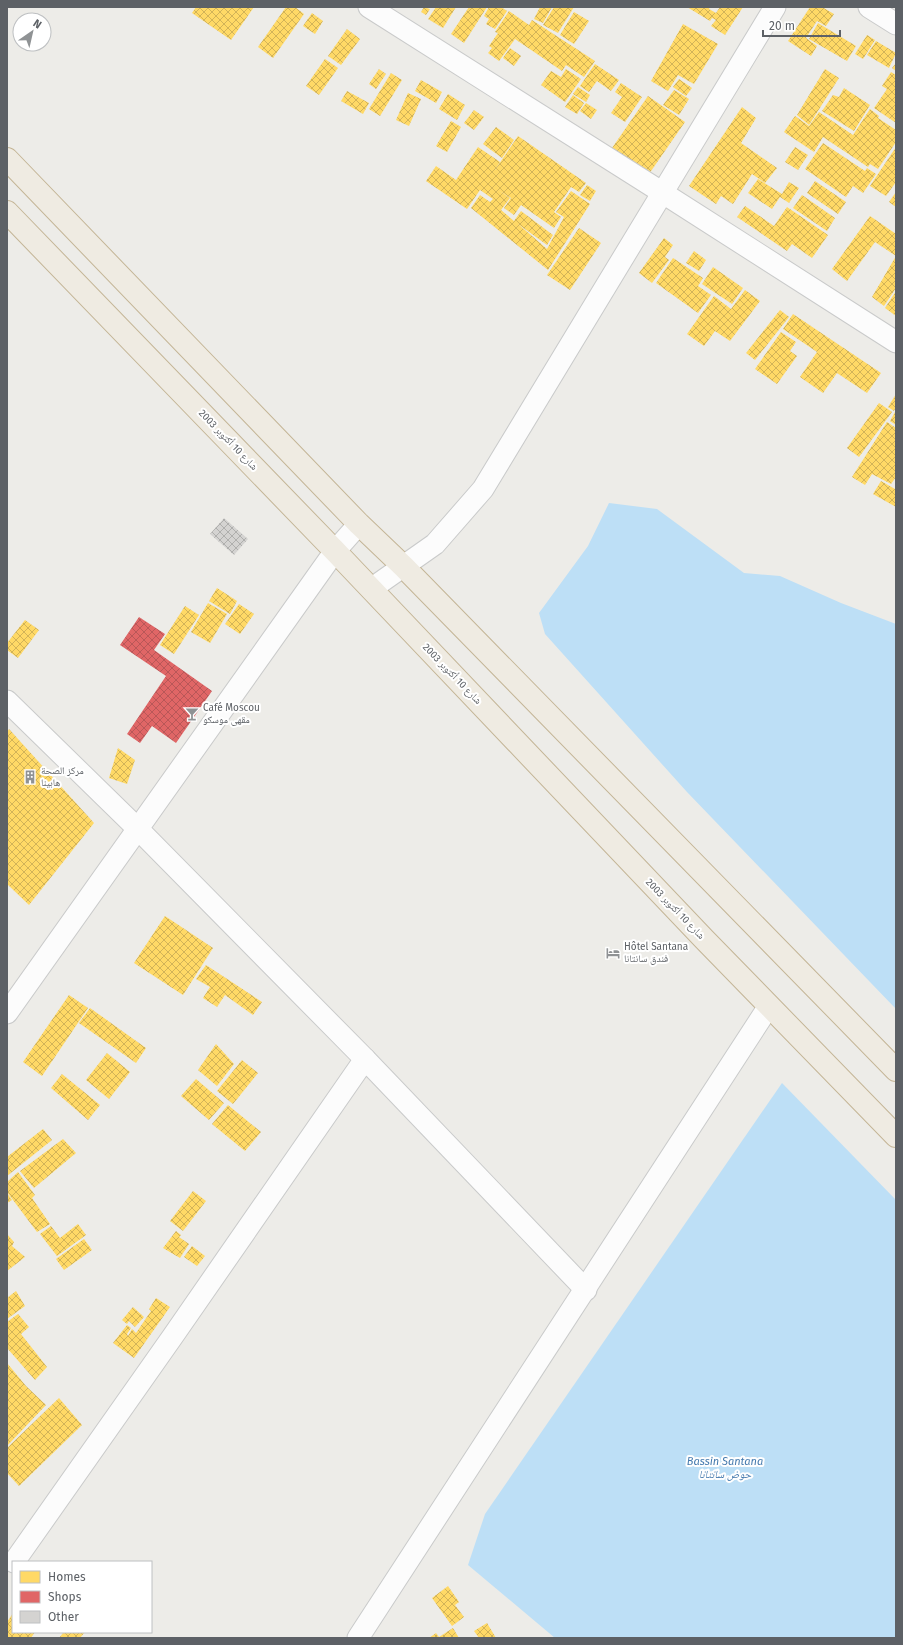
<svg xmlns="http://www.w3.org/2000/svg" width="903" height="1645" font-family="'Fira Sans','Noto Naskh Arabic',sans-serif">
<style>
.water{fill:#bddff6}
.homes{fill:url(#homes-cross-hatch)}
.shops{fill:url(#shops-cross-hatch)}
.building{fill:url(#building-cross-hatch)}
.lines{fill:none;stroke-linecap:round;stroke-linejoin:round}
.street-casing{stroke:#c9caca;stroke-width:23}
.highway-casing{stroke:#c4b596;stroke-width:24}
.street{stroke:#fcfcfc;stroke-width:21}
.highway{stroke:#efebe2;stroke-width:22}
.labels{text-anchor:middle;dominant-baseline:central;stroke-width:4;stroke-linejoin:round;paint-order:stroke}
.street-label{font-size:10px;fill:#5d6166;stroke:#fff}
.poi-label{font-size:10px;fill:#5d6166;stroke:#fff;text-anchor:start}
.water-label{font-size:11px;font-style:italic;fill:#457aae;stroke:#fff}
</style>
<defs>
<pattern id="homes-cross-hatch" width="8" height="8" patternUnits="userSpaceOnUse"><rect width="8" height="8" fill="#ffd966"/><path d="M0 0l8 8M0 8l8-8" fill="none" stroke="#d2b358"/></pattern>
<pattern id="shops-cross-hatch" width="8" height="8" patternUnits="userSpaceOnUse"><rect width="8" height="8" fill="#e06666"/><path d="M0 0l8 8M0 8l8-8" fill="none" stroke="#b95758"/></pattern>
<pattern id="building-cross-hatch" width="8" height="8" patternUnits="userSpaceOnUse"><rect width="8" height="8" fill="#d4d3d1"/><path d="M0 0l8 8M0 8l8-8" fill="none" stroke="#afafad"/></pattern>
</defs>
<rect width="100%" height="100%" fill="#edece8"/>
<g class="water">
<polygon points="609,503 657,509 744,573 780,576 841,603 896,624 896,1009 687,792 545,634 539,613 588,546"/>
<polygon points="782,1083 896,1200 896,1638 555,1638 468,1565 485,1514"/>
</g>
<g class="homes">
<polygon points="196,7 229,8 254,7 231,40 192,13"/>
<polygon points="286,7 295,7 304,14 273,58 258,47"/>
<polygon points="424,7 430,9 426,15 421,12"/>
<polygon points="436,7 456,7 443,28 428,19"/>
<polygon points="469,7 487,7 464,43 451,34"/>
<polygon points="489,7 501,7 507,11 495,29 486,24 489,19 484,16"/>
<polygon points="540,7 552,7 543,23 534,19"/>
<polygon points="554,7 574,7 558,33 543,25"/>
<polygon points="687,7 710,7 709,9 716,13 720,7 743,7 725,35 711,26 716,20 712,18 710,21"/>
<polygon points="810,7 822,7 834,14 826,26 817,21 806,38 817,46 811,56 788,41"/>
<polygon points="509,11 529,25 532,20 595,61 584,77 566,65 562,71 515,39 499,61 488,53 492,48 489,46 498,33 495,32"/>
<polygon points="574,12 589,21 574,44 560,35"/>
<polygon points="312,13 323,21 315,34 303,26"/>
<polygon points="818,23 856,46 847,61 809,39"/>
<polygon points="683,24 718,44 694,84 678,75 668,91 651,81"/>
<polygon points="347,29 360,39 341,65 328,56"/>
<polygon points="867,35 875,40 863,59 855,54"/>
<polygon points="876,41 896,53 889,68 867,55"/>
<polygon points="510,48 521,56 514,66 503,58"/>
<polygon points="325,59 338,68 319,95 306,86"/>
<polygon points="896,63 896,71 892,68"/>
<polygon points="595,64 619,80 611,91 597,81 589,92 580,86"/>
<polygon points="379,69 386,74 376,89 369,84"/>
<polygon points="566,69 581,79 565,102 541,85 551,71 561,77"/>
<polygon points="825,69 839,78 809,125 797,115"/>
<polygon points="891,72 896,75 896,123 874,108 887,89 882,86"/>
<polygon points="391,73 402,80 380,116 369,109"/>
<polygon points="679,79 692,88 686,96 673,87"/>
<polygon points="421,80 442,92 436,103 415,91"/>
<polygon points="621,83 642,97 625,122 611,113 622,97 615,92"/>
<polygon points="578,87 590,95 586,102 573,94"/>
<polygon points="844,88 870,105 854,131 822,111 833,95 839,97"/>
<polygon points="674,90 689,99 679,115 663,105"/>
<polygon points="347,91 369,103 363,114 341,101"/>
<polygon points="408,93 421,99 409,126 396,120"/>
<polygon points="448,94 465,105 457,120 439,109"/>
<polygon points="573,95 584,103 577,114 565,107"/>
<polygon points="648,96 685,122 649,174 612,148"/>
<polygon points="586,103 597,110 591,119 580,111"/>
<polygon points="742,107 756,118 741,143 777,168 765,183 752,174 733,204 721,196 716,204 689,186"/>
<polygon points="870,109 879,116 878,118 896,130 896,142 878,169 870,164 868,167 823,137 814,152 784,132 795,116 809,126 819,112 853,135"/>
<polygon points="474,110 484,117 474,130 464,123"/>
<polygon points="451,121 461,127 447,152 436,146"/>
<polygon points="496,127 514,140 502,158 483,144"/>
<polygon points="518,136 586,183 579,192 571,187 554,212 561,217 554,228 521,205 514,215 504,208 511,198 498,190 510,198 501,210 514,221 521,211 553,235 547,245 518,224 547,249 564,217 556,212 571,191 590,204 548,270 471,208 480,195 490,202 493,199 480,190 467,209 426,181 436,166 456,180 478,147 500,162 495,170"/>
<polygon points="823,143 865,171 867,168 876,174 863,193 853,186 846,197 805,169"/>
<polygon points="795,147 808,155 798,170 785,162"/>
<polygon points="896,147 896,182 886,196 870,186"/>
<polygon points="758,179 782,194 789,182 799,188 789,203 780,197 772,209 748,193"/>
<polygon points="815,181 846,202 838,214 807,193"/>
<polygon points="587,185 596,191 590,201 580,195"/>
<polygon points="896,192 896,207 889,202"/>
<polygon points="802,195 835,218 827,231 793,208"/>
<polygon points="745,206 774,226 787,207 828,235 812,258 792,244 787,251 737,217"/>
<polygon points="870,216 896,234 896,288 884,306 872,297 896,256 875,242 847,281 832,269"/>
<polygon points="579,228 601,243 570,290 547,275"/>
<polygon points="664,238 673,245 665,257 669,260 652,283 639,273"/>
<polygon points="694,251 706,260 699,271 686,263"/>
<polygon points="673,258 703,278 698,286 711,295 698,313 656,283"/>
<polygon points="713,267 743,288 732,304 702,284"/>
<polygon points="745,290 760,301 730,341 715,331 704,346 687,334 714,296 731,309"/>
<polygon points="896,291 896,316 885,308"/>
<polygon points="780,310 789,317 755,360 746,353"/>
<polygon points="793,314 881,373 867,393 837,373 823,393 800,377 817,352 783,329"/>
<polygon points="781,332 796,342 790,351 797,356 777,384 755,369"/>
<polygon points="896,394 896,407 894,411 888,407"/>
<polygon points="879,403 892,412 859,457 847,448"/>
<polygon points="896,410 896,425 890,421"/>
<polygon points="887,422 896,428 896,477 891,484 872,474 865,485 852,477"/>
<polygon points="881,481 895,489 896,487 896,507 873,494"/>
<polygon points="217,588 237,601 230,614 209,601"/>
<polygon points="208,603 227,614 210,643 191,632"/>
<polygon points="239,604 254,614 240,634 225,624"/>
<polygon points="185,606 199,615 174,654 160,645"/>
<polygon points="25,620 39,630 18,658 7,650 7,643"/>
<polygon points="9,729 94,823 29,905 7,884 7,732"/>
<polygon points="118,748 135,760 127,784 109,778"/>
<polygon points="165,916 213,948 183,995 134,963"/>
<polygon points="206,965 262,1002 253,1015 225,995 217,1007 203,998 210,987 196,979"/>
<polygon points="69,995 88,1008 42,1076 23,1062"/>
<polygon points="90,1008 146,1048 136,1063 79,1023"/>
<polygon points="216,1044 234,1064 217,1086 198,1070"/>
<polygon points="107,1053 130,1072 109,1099 86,1080"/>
<polygon points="242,1060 258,1073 233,1104 217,1091"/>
<polygon points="62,1074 100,1105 88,1120 51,1088"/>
<polygon points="196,1079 224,1103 209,1120 181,1096"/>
<polygon points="228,1105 261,1132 245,1151 212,1124"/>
<polygon points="43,1129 52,1140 7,1176 7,1157"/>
<polygon points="63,1139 76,1153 34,1188 20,1171"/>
<polygon points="18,1172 35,1195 32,1198 50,1224 37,1232 7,1192 7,1182"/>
<polygon points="193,1191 206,1201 183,1231 170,1221"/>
<polygon points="7,1193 12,1200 7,1203"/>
<polygon points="78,1224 86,1235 57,1256 40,1234 51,1226 60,1238"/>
<polygon points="176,1231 181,1235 179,1237 189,1244 180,1258 163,1248"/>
<polygon points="7,1234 14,1242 12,1246 25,1257 7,1271"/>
<polygon points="84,1239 92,1250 64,1270 56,1259"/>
<polygon points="192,1246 205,1256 197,1266 184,1257"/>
<polygon points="16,1291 25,1306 7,1319 7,1298"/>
<polygon points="156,1298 170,1307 134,1358 113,1343 127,1325 131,1328 127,1334 128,1336 132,1329 136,1333 151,1311 149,1309"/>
<polygon points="133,1307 144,1317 135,1327 129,1321 127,1324 122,1320"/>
<polygon points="18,1314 29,1327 21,1334 47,1367 35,1380 7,1348 7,1322"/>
<polygon points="7,1363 26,1386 46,1405 7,1446"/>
<polygon points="59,1398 82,1425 19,1486 7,1473 7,1448"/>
<polygon points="448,1586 459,1602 455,1605 464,1617 452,1626 432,1598"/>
<polygon points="13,1613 13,1632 35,1632 31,1638 7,1638 7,1622"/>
<polygon points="487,1623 496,1638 479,1638 474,1631"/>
<polygon points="453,1628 459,1638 429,1638 436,1633 439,1637"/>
<polygon points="64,1632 85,1632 80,1638 59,1638"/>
</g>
<polygon class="shops" points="139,617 165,634 154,650 212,691 176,743 152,726 140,743 127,734 166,676 120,645"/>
<polygon class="building" points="224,518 248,539 234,555 210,534"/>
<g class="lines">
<g class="street-casing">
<g id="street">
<polyline points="369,7 663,193 896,342"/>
<polyline points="869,7 896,24"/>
<polyline points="371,589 435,544 483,489 775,7"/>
<polyline points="7,701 137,828 365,1059"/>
<polyline points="7,1013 335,551 359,524"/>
<polyline points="14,1562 173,1336 365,1059 586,1290"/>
<polyline points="358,1638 769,1006"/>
</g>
</g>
<g class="highway-casing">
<g id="highway">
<polyline points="7,159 359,524 404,567 896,1070"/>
<polyline points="7,212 335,551 704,939 896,1136"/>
</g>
</g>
<use href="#street" class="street"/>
<use href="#highway" class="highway"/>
</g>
<defs>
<g id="bar-bare" transform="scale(1.08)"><path d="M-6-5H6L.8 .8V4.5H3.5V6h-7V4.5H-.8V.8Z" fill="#8f9294" stroke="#fff" stroke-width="2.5" paint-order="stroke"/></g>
<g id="building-bare" transform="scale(1.08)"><path d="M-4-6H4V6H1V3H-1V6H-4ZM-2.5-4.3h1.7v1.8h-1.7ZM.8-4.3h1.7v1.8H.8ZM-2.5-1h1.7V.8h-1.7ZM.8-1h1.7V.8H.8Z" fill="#8f9294" stroke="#fff" stroke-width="2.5" paint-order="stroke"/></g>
<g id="hotel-bare" transform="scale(1.08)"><path d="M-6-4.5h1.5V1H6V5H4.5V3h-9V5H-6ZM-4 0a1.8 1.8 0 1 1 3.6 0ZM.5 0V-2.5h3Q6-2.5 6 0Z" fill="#8f9294" stroke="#fff" stroke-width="2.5" paint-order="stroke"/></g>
</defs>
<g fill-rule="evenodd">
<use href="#bar-bare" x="192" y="714"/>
<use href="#building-bare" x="30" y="777"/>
<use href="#hotel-bare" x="613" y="953"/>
</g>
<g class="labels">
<g class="street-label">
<text transform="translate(228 440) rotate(46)">شارع 10 أكتوبر 2003</text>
<text transform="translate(452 674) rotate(46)">شارع 10 أكتوبر 2003</text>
<text transform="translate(675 909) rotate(46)">شارع 10 أكتوبر 2003</text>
</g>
<g class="poi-label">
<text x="203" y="708">Café Moscou<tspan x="203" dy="12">مقهى موسكو</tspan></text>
<text x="41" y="771">مركز الصحة<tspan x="41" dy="12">هابينا</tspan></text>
<text x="624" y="947">Hôtel Santana<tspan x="624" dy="12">فندق سانتانا</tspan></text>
</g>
<g class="water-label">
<text x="725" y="1461">Bassin Santana<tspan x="725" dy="13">حوض سانتانا</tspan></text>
</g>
</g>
<rect width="903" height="1645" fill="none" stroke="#5d6166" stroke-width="16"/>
<rect x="12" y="1561" width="140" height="72" fill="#ffffff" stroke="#bec0c2"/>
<rect x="20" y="1571" width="20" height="12" fill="#ffd966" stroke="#bec0c2"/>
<text x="48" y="1581" font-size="12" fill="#5d6166">Homes</text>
<rect x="20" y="1591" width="20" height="12" fill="#e06666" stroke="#bec0c2"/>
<text x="48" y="1601" font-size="12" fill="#5d6166">Shops</text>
<rect x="20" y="1611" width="20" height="12" fill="#d4d3d1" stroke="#bec0c2"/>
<text x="48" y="1621" font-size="12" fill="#5d6166">Other</text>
<g transform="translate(32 32) rotate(34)"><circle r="19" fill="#ffffff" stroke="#bec0c2"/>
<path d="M0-3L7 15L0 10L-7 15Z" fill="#8f9294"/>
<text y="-6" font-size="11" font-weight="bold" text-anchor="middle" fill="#5d6166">N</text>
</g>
<path d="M763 30v6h77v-6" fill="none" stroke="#5d6166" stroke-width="2"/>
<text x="769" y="30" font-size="12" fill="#5d6166" stroke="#ffffff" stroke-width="3" paint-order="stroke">20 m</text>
</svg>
